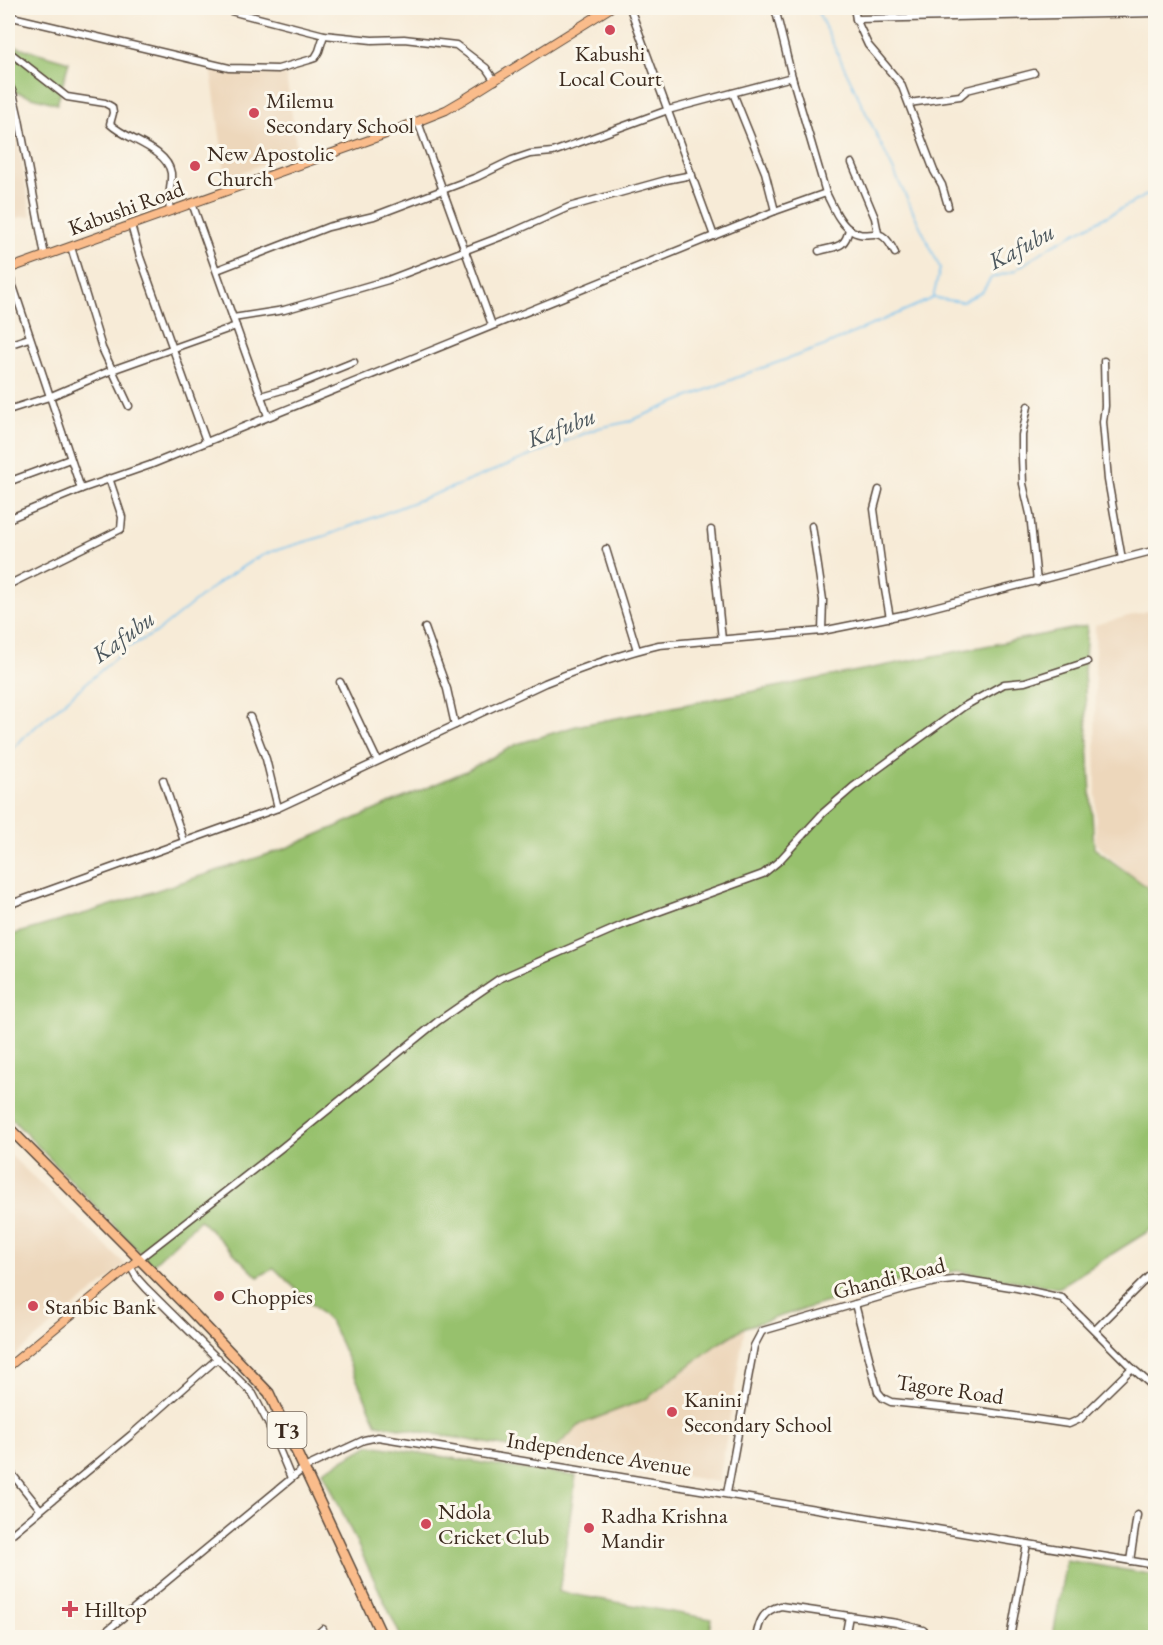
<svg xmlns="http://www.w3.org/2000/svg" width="1163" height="1645" font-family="'EB Garamond',serif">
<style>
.built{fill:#edd7bb}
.green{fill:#97c16d;stroke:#697646;stroke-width:1.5}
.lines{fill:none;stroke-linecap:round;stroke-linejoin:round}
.stream{stroke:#75c1ef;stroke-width:1.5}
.minor-casing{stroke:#57473a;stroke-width:9}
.major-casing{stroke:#57473a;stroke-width:10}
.highway-casing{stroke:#57473a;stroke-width:12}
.minor{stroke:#fff;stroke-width:6}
.major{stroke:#fabc8b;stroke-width:8}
.highway{stroke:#fabc8b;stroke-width:9}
.poi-dot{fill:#d1495b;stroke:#fbf7ec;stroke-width:2}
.labels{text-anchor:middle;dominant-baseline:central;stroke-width:6;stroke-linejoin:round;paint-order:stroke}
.shield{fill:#fbf7ec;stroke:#75685c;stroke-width:1.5}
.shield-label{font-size:21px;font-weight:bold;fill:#3b2a1e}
.poi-label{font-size:22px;fill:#3b2a1e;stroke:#fbf7ec;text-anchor:start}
.street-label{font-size:22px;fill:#3b2a1e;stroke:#fbf7ec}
.water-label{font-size:24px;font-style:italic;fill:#4c575d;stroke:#fbf7ec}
</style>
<rect width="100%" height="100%" fill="#fbf7ec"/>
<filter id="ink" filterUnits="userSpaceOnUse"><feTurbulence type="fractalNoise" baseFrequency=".0167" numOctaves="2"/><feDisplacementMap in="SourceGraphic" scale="12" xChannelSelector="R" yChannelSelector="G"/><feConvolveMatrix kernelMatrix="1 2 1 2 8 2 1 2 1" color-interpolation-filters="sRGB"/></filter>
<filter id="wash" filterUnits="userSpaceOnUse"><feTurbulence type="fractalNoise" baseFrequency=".008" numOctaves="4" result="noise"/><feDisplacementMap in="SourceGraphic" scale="24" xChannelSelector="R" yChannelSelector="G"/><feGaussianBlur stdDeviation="1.35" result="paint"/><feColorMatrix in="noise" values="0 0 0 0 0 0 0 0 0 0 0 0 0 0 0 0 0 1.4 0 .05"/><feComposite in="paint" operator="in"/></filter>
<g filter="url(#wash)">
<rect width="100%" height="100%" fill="#f7ebd7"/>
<g class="built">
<polygon points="211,71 286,75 297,150 226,179"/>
<polygon points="8,127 16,128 31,216 8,219"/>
<polygon points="1155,609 1155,892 1151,892 1096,844 1095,625"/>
<polygon points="8,1153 126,1265 8,1361"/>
<polygon points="745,1327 719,1482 549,1454 581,1424 646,1399 716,1345"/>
</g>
<g class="green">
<polygon points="8,44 69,62 57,104 8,90"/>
<polygon points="1087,626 1084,672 1094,848 1147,887 1155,924 1155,1227 1058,1288 957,1271 890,1283 745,1327 716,1345 646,1399 581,1424 549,1454 377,1424 331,1323 274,1268 258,1277 200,1220 152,1265 8,1115 8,936 87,913 284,849 466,771 517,744 576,726"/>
<polygon points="370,1445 514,1468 576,1476 559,1592 712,1619 709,1637 401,1637 323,1471"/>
<polygon points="1066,1560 1155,1575 1155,1637 1053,1637"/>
</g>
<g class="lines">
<g class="stream">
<polyline points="816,8 940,268 933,298"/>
<polyline points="8,754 25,736 128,647 157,632 218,583 253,560 270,552 325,536 456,486 598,428 627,422 748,373 824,346 933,298 962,302 982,292 991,278 1014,271 1051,246 1156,190"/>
</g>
</g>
</g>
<g filter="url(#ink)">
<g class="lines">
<g class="minor-casing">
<g id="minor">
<polyline points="630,8 714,236"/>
<polyline points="854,8 856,19 1156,13"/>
<polyline points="8,16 229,68 278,69 309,60 315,58 319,51 324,35 219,8"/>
<polyline points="856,19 868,45 901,84 934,171 942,185 948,206"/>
<polyline points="324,35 372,40 404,39 456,45 486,68 495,81"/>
<path d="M8 51 67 97 105 103 112 107 113 113 110 124C126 140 167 148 171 173 172 186 167 195 170 211"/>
<polyline points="8,82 13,93 19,119 45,256"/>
<polyline points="733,93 765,172 775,211"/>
<polyline points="909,103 960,96 967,90 1034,73"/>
<polyline points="418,122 492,325"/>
<polyline points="852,163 875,218 878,233"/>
<path d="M826 193C832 204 838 221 849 229 871 245 878 218 895 253"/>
<polyline points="192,203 268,416"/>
<polyline points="131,225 140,257 206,441"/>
<polyline points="71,247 102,348 129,406"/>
<path d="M819 251C836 246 845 249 849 229"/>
<polyline points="217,270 328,227 374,216 477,177 512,160 530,154 553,152 668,110 792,77"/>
<polyline points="8,271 81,489 150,465 775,211 826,193 792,77 775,8"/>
<polyline points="233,318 284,310 388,280 513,232 569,207 666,180 692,175"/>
<polyline points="8,345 29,338"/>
<polyline points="1104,361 1105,406 1103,422 1108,480 1122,559"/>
<polyline points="261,396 292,387 354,362"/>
<polyline points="1028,406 1022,435 1022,457 1023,484 1030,514 1037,582"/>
<polyline points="8,410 49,397 112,370 236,326"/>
<polyline points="8,482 70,459"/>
<polyline points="879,490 874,509 884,584 890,618"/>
<polyline points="8,519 81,489"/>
<polyline points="812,526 823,600 822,631"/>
<polyline points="711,530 722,640"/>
<polyline points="606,549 637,650"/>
<polyline points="8,585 121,529 122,517 109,478"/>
<polyline points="425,628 447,689 455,725"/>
<polyline points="340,682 377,760"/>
<polyline points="250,717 266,759 278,808"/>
<polyline points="163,780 184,841"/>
<path d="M8 905 278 808 545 683C582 668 620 654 659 645L822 631 907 614 1156 550"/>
<polyline points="139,1259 280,1149 438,1021 499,979 625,924 763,874 779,861 823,813 853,787 963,707 1004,684 1025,682 1087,662"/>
<polyline points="130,1266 137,1278 146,1288 253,1394 268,1423 291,1478"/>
<polyline points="855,1304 878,1392 883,1398 891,1402 980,1411 1069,1424 1080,1419 1132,1368"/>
<polyline points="1095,1330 1156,1269"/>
<polyline points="8,1469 40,1509"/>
<polyline points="727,1493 754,1346 762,1331 907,1289 936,1282 962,1279 1017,1288 1062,1298 1132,1368 1156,1389"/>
<polyline points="8,1537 131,1435 218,1358"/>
<polyline points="1130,1561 1137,1515"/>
<polyline points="98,1638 304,1468 364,1440 378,1437 1156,1565"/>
<polyline points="313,1638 323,1629"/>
<path d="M756 1638C759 1621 763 1610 781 1606L897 1623 923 1630 932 1638"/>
<polyline points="845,1638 849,1616"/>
<polyline points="1010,1638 1027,1544"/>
</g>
</g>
<g class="major-casing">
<g id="major">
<polyline points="8,269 386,134 446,110 463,100 610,8"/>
<polyline points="8,1367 139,1259"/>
</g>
</g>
<g class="highway-casing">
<polyline id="highway" points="8,1127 189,1309 269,1393 383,1638"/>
</g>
<use href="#minor" class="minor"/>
<use href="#major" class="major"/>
<use href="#highway" class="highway"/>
</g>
</g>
<g class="poi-dot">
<circle cx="610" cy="30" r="6"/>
<circle cx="254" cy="113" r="6"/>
<circle cx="195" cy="166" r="6"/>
<circle cx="219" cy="1296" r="6"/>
<circle cx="33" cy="1306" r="6"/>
<circle cx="672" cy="1412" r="6"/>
<circle cx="426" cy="1524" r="6"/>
<circle cx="589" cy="1528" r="6"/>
<path d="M67 1600h6v6h6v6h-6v6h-6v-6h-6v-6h6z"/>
</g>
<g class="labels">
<rect class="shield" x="267.5" y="1412" width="39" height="36" rx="4.5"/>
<g class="shield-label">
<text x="287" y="1430">T3</text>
</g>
<g class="poi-label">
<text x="610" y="53" text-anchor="middle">Kabushi<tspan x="610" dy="25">Local Court</tspan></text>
<text x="266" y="100">Milemu<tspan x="266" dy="25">Secondary School</tspan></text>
<text x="207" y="153">New Apostolic<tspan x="207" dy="25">Church</tspan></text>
<text x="231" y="1296">Choppies</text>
<text x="45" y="1306">Stanbic Bank</text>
<text x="684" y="1399">Kanini<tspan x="684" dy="25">Secondary School</tspan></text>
<text x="438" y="1511">Ndola<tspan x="438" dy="25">Cricket Club</tspan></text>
<text x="601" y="1515">Radha Krishna<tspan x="601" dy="25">Mandir</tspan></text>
<text x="84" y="1609">Hilltop</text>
</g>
<g class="street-label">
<text transform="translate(126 208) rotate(-20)">Kabushi Road</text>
<text transform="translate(889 1278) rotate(-14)">Ghandi Road</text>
<text transform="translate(950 1389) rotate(8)">Tagore Road</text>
<text transform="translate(599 1454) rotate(9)">Independence Avenue</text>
</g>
<g class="water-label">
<text transform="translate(1021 246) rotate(-28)">Kafubu</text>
<text transform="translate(561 427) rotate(-21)">Kafubu</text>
<text transform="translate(123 636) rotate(-36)">Kafubu</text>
</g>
</g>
<rect width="1163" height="1645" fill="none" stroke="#fbf7ec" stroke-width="30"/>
</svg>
